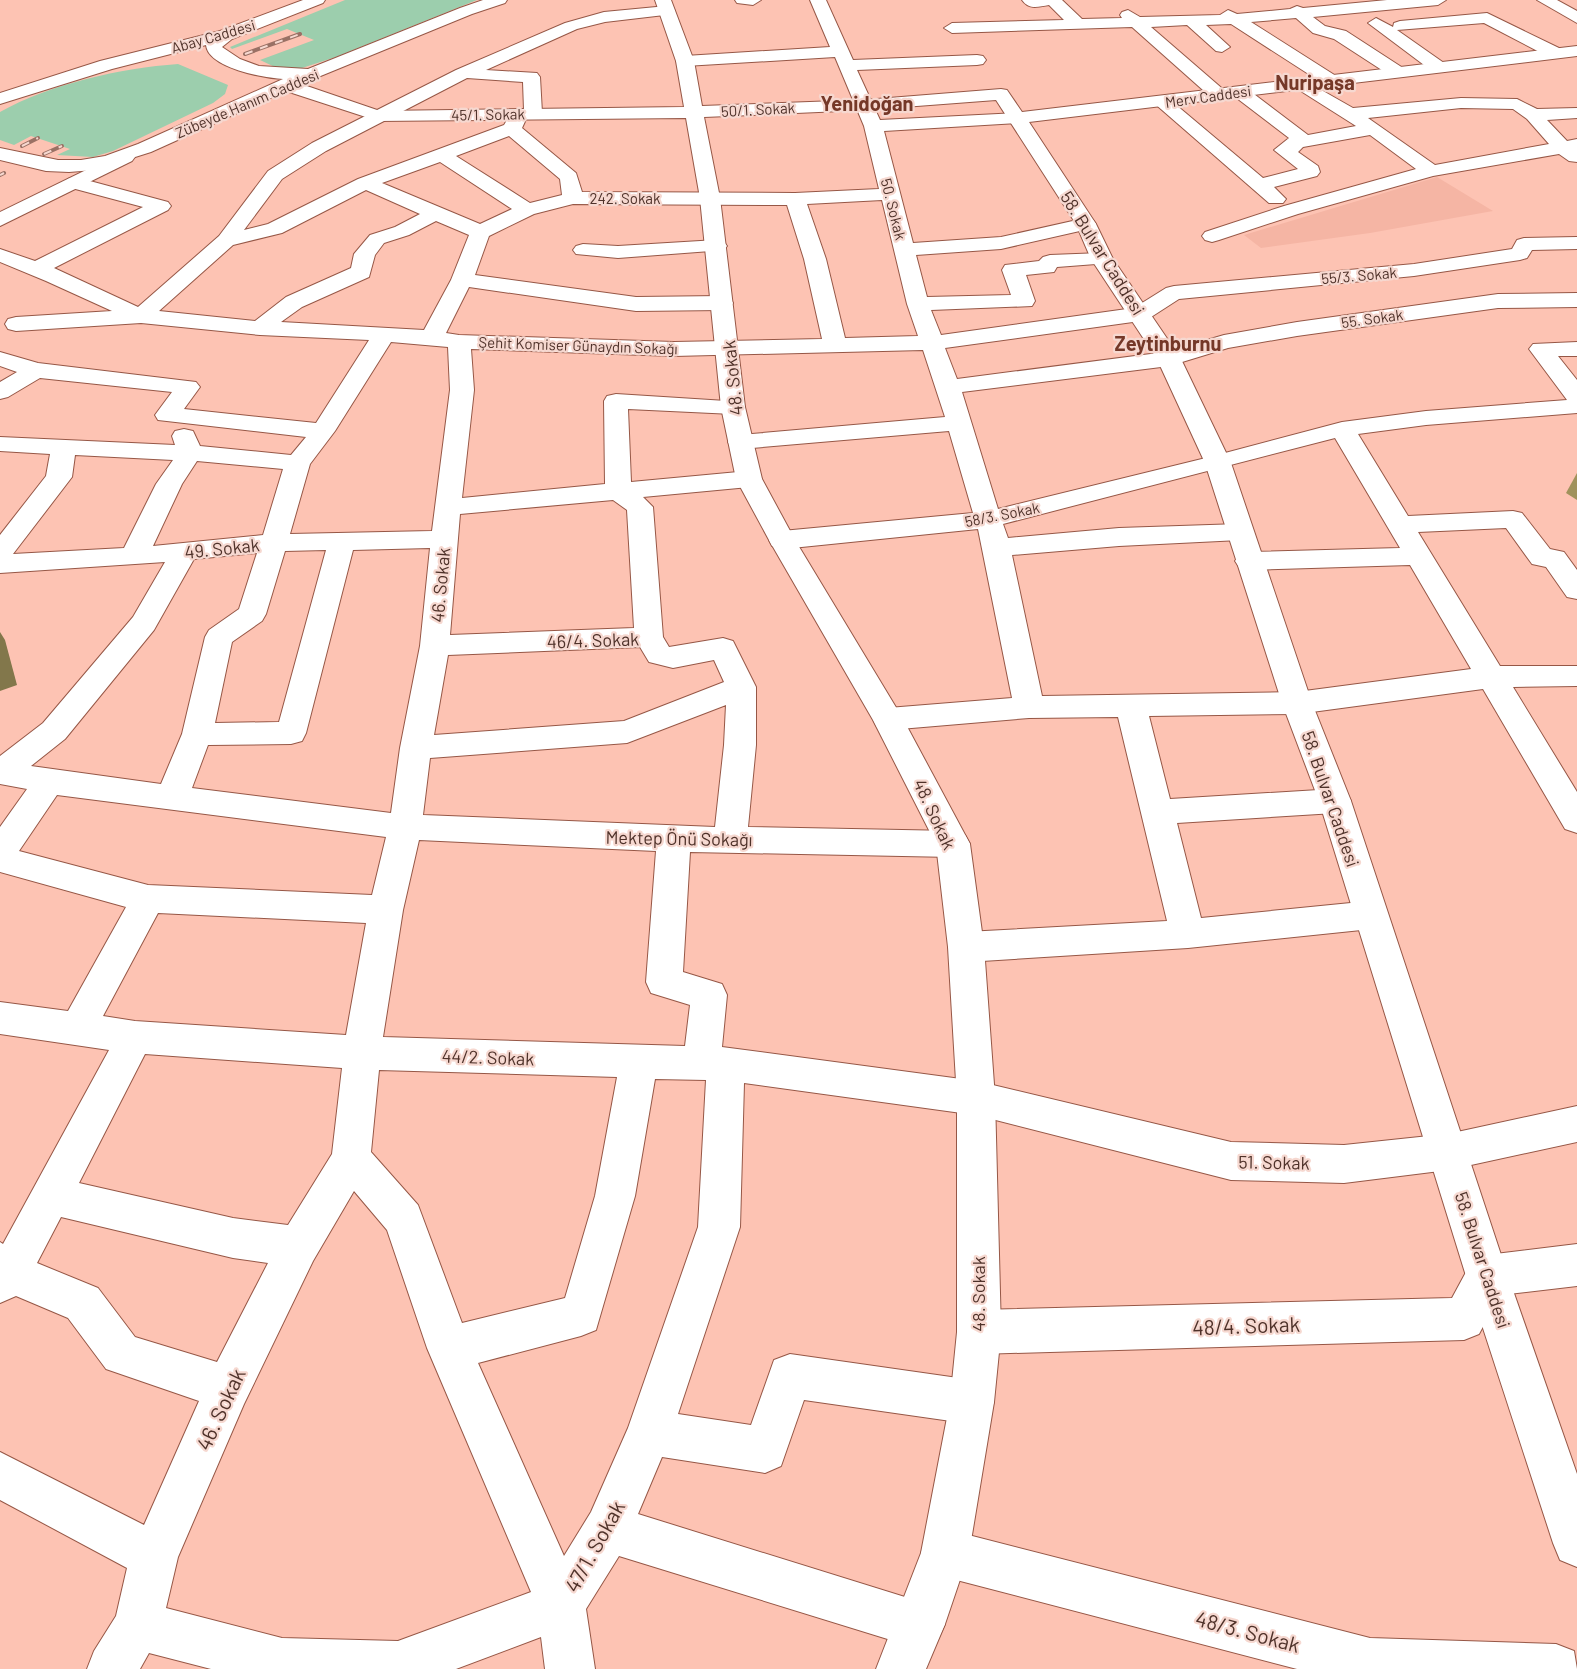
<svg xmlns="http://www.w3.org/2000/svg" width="1577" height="1669" font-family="Barlow,sans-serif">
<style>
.built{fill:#f5b5a4}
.green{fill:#9ccead}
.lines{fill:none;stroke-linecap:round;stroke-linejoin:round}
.minor-casing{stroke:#965746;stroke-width:2}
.tertiary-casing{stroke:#965746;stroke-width:2}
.secondary-casing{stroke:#965746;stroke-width:2}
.minor{fill:#fff;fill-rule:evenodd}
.tertiary{fill:#fff;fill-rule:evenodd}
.secondary{fill:#fff;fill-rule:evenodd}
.rail-casing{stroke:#9a7165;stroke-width:4}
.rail{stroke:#f6d8d0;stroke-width:2;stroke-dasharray:8;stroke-linecap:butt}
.wall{fill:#a0925c}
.shaded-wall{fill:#82774b}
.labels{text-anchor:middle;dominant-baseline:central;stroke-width:4.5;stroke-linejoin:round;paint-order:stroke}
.far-street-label{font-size:15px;fill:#4f322a;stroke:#f6d8d0}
.street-label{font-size:18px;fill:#4f322a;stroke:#f6d8d0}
.far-district-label{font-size:20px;font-weight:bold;fill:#753828;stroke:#f6d8d0}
.near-street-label{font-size:21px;fill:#4f322a;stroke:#f6d8d0}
</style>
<rect width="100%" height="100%" fill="#fdc3b3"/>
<polygon class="built" points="1437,177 1493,211 1370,233 1261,248 1244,235"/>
<g class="green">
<polygon points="345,0 477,0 336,57 302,68 279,69 260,60 314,40 287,29 232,49 230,47"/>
<path d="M178 64 228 85 225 94 213 103 113 151 93 157 57 155 70 149 31 136 14 145 0 140V112C50 84 121 68 178 64Z"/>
</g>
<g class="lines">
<g class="minor-casing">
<g id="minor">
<polygon points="735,0 761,0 753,5 737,3"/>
<path d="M810 0H826L853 60 977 55 983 56 986 60 983 64 977 65 857 70 880 120 1018 113 1024 114 1027 118 1024 122 1018 123 884 131 913 243 1001 237 1086 218 1093 220 1096 224 1093 228 1001 249 916 255 927 297 1011 295 1002 270 1005 265 1039 261 1043 257 1050 255 1102 253 1109 255 1113 259 1109 263 1057 267 1054 272 1026 275 1035 301 1032 306 931 310 941 335 1134 308 1166 288 1174 286 1414 264 1512 249 1517 240 1524 238 1577 237V249L1532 250 1527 258 1520 260 1414 276 1179 299 1148 319 1140 321 945 348 957 379 1166 352 1224 335 1297 322 1498 294 1577 293V307L1498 308 1297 336 1228 348 1169 366 962 392 998 509 1210 457 1342 422 1426 411 1567 400 1529 349 1533 344 1577 342V356H1558L1577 380V413L1426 425 1358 434 1408 516 1513 511 1522 513 1550 549 1564 552 1577 570V599L1567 597 1546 567 1532 564 1506 528 1418 532 1500 666H1577V686L1513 687 1577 792V833L1565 829 1483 689 1297 714 1149 716 1170 799 1335 789 1346 792 1351 801 1346 810 1335 813 1177 823 1201 918 1371 901 1383 905 1388 915 1383 925 1371 929 1188 948 966 962 954 957 948 947 954 937 966 932 1167 921 1118 717 1029 718 888 730 877 727 873 719 877 711 888 708 1012 698 978 529 782 549 772 546 769 540 772 534 782 531 973 513 949 431 740 449 731 447 728 442 731 437 740 435 945 417 923 350 674 356 471 349 474 390 462 498 605 484 604 401 607 396 616 394 742 402 745 407 742 412 733 414 628 409 631 482 749 471 758 474 762 479 758 484 749 487 643 497 653 507 663 637 669 647 723 638 733 641 756 687V745L748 827 953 831 965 835 970 844 965 853 953 857 690 852 683 972 722 984 727 995 722 1047 976 1081 1231 1142 1344 1145 1448 1134 1577 1106V1142L1448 1170 1344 1183 1231 1180 976 1115 744 1083 740 1227 678 1414 751 1425 774 1360 790 1354 972 1380 988 1386 994 1402 988 1418 972 1424 804 1400 781 1466 765 1473 662 1457 638 1514 937 1607 945 1624 937 1641 920 1649 619 1556 586 1609 595 1669H545L541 1637 456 1669H211L149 1653 140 1669H87L94 1651 116 1616 127 1568 0 1500V1452L144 1525 199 1401 106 1369 68 1318 16 1296 0 1303V1242L3 1244 109 1050 0 1034V1002L68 1011 126 907 0 872V827L27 789 0 784V756L43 723 133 617 165 562 0 573V535L46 476 50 454 0 451V437L175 445 172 436 175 431 184 429 193 431 200 446 291 455 306 437 158 420 155 415 172 392 40 378 8 397 0 399V382L17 372 0 366V352L38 363 196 382 200 387 184 409 316 423 369 340 260 335 141 323 16 331 8 329 5 324 8 319 16 317 112 311 46 281 0 262V249L35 261 143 207 68 187 65 183 68 179 75 177 168 202 171 206 168 210 54 268 138 307 219 236 268 171 312 143 456 70 565 23 604 12 667 6 673 8 675 11 673 14 605 22 577 29 486 70 537 73 540 77 542 113 539 117H527L522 128 576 173 582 192 795 193 879 189 864 126 835 57 685 66 679 65 676 61 679 57 685 56 830 47ZM467 78 523 82 524 110H513L504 125 358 179 268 224 244 230 282 179 326 151ZM509 136 560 179 562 195 530 203 456 156ZM440 162 512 209 480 224 382 183ZM366 190 420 214 395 227 370 235 354 254 351 268 286 297 255 321 159 311 233 245 282 233ZM882 200 907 304 918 336 845 338 826 259 807 204ZM573 204 787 205 804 259 822 339 674 342 459 335 446 333 469 287 636 311 722 310 730 308 733 303 730 298 722 296 636 297 475 275 489 236 534 214ZM436 221 469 235 451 280 424 330 281 322 302 307 369 277 375 255 384 243 409 235ZM391 342 448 347 450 390 432 531 290 534 310 464 335 431ZM1335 438 1400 548 1249 552 1239 555 1235 561 1239 567 1249 570 1410 565 1471 669 1297 692 1042 696 1012 555 1119 546 1240 540 1249 538 1253 532 1249 526 1240 524 1119 528 1008 538 1003 524ZM75 455 173 460 156 484 124 548 13 554 72 477ZM197 461 283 469 263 535 153 546 182 484ZM613 500 627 510 634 628 450 635 460 514ZM430 548 420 646 400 748 391 813 192 788 208 745 291 744 302 741 306 733 353 550ZM326 550 279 722 215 723 232 642 262 621 266 614 285 551ZM257 553 239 609 209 630 205 637 182 734 161 784 31 766 65 739 154 630 194 559ZM640 647 649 662 673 668 714 660 724 682 624 721 434 735 448 655ZM726 705 724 745 715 827 423 815 430 758 627 743ZM57 795 386 837 372 895 148 885 19 851ZM419 840 656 851 646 982 651 993 690 1005 685 1046 383 1037 403 910ZM158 913 366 923 346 1035 135 1021 103 1016ZM145 1054 342 1068 332 1154 288 1225 233 1218 79 1183ZM379 1070 617 1077 595 1196 565 1298 462 1323 418 1205 371 1152ZM655 1079 706 1080 698 1227 628 1428 591 1512 564 1556 478 1363 581 1336 596 1330 635 1196ZM354 1191 387 1230 427 1348 531 1592 398 1641 282 1638 166 1608 178 1557 244 1404 313 1261ZM61 1217 233 1258 268 1263 217 1362 135 1337 98 1288 37 1263Z"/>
<path d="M1022 0H1062L1082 19 1122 18 1120 15 1122 12 1128 10 1140 17 1220 15 1228 10 1237 14 1290 9 1297 6 1303 8 1387 0H1446L1438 5 1313 17 1325 26 1346 31 1403 68 1406 72 1403 76H1391L1334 39 1313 33 1296 18 1251 22 1336 76 1339 80 1336 84H1324L1231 24 1206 25 1230 47 1222 52 1216 51 1187 25 1151 27 1225 91 1228 95 1225 99H1213L1132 27 952 33 944 28 952 23 1064 20 1049 5C1038 7 1029 10 1022 0Z"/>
<polygon points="1537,0 1557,0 1577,11 1577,23"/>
<polygon points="1487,13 1561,49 1563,53 1561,57 1549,57 1484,23 1397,30 1444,63 1447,67 1444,71 1432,71 1368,23 1376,18 1393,27 1394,23 1400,21"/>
<path d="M1302 79 1353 108 1461 98 1517 99 1537 109 1577 108V118L1547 120 1567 141 1577 139V162L1569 161 1559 154 1433 176 1298 214 1219 240 1212 242 1205 240 1202 236 1205 232 1284 206 1416 169 1370 135 1303 147 1298 152 1318 166 1320 172 1317 176 1274 187 1286 199 1283 203H1269L1154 103 1157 99H1169L1263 178 1298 169 1274 150 1289 138 1234 96 1231 92 1234 88H1246L1308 135 1356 126 1296 88 1293 84 1296 80ZM1461 108 1513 109 1527 119 1549 144 1435 165 1368 118Z"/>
<polygon points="717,240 724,242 727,246 724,250 618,258 576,254 573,250 576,246 583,244 618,246"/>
<polygon points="1577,1244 1577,1286 1500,1295 1479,1334 1464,1340 979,1354 964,1347 957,1332 964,1317 979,1310 1452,1298 1472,1261 1487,1255"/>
<polygon points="945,1529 1370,1638 1556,1644 1574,1651 1577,1669 1297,1669 945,1577 928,1570 921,1553 928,1536"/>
</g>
</g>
<g class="tertiary-casing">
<polygon id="tertiary" points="125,151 132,153 135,157 132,161 0,226 0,212"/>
</g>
<g class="secondary-casing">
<path id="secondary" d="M303 0H325L323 3 232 39 222 47 240 59 259 66 308 69 460 8 483 0H507L505 3 472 14 301 84 380 111 684 107 676 61 655 0H671L694 61 702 106 864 100 1001 89 1007 90 1022 112 1577 46V56L1029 122 1096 224 1113 259 1181 359 1231 463 1312 703 1351 801 1508 1276 1577 1474V1567L1560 1560 1553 1543 1466 1276 1319 801 1282 703 1205 463 1157 359 1091 259 1076 224 996 100 864 110 704 117 720 198 745 407 762 479 795 540 903 719 970 844 984 947 995 1098 1001 1332 994 1402 969 1553 945 1624 926 1669H876L921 1553 950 1402 957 1332V1098L948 947 936 844 873 720 769 540 736 479 721 407 700 198 686 118 378 121 286 91 151 152 94 170 69 172 46 171 0 160V148L58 160H81L105 156 138 144 283 79C264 78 208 68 206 45L112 69 0 104V93L100 61 220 31Z"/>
</g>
<use href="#minor" class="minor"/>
<use href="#tertiary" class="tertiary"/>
<use href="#secondary" class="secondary"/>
<g class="rail-casing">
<g id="rail">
<polyline points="245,54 300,34"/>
<polyline points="22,146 38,138"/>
<polyline points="44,154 62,146"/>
<polyline points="0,175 4,173"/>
</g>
</g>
<use href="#rail" class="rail"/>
</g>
<polygon class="wall" points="1577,473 1577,500 1566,493"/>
<polygon class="shaded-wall" points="0,632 5,640 17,685 0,691"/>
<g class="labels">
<g class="far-street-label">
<text transform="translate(213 36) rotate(-16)">Abay Caddesi</text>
<text transform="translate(1208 96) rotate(-8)">Merv Caddesi</text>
<text transform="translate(247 103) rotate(-23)">Zübeyde Hanım Caddesi</text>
<text transform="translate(758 109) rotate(-3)">50/1. Sokak</text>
<text transform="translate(488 114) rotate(-1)">45/1. Sokak</text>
<text x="625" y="198">242. Sokak</text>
<text transform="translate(894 209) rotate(76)">50. Sokak</text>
<text transform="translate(1359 275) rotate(-5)">55/3. Sokak</text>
<text transform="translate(1372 318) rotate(-8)">55. Sokak</text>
<text transform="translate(578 345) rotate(2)">Şehit Komiser Günaydın Sokağı</text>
<text transform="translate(1002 514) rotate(-11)">58/3. Sokak</text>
</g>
<g class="street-label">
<text transform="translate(1103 253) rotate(58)">58. Bulvar Caddesi</text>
<text transform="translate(732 378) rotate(-96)">48. Sokak</text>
<text transform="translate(222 548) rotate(-6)">49. Sokak</text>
<text transform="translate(440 585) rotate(-85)">46. Sokak</text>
<text transform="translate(593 640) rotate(-2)">46/4. Sokak</text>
<text transform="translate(1331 799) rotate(71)">58. Bulvar Caddesi</text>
<text transform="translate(935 814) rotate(65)">48. Sokak</text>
<text transform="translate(679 838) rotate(1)">Mektep Önü Sokağı</text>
<text transform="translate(488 1057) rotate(2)">44/2. Sokak</text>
<text transform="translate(1274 1162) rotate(1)">51. Sokak</text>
<text transform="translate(1483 1260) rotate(72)">58. Bulvar Caddesi</text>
<text transform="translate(978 1294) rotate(-90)">48. Sokak</text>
</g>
<g class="far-district-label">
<text x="1315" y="82">Nuripaşa</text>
<text x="867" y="103">Yenidoğan</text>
<text x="1168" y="343">Zeytinburnu</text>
</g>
<g class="near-street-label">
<text transform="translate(1246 1325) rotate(-2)">48/4. Sokak</text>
<text transform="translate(220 1409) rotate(-65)">46. Sokak</text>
<text transform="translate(594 1546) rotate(-61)">47/1. Sokak</text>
<text transform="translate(1248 1631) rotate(15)">48/3. Sokak</text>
</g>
</g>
</svg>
